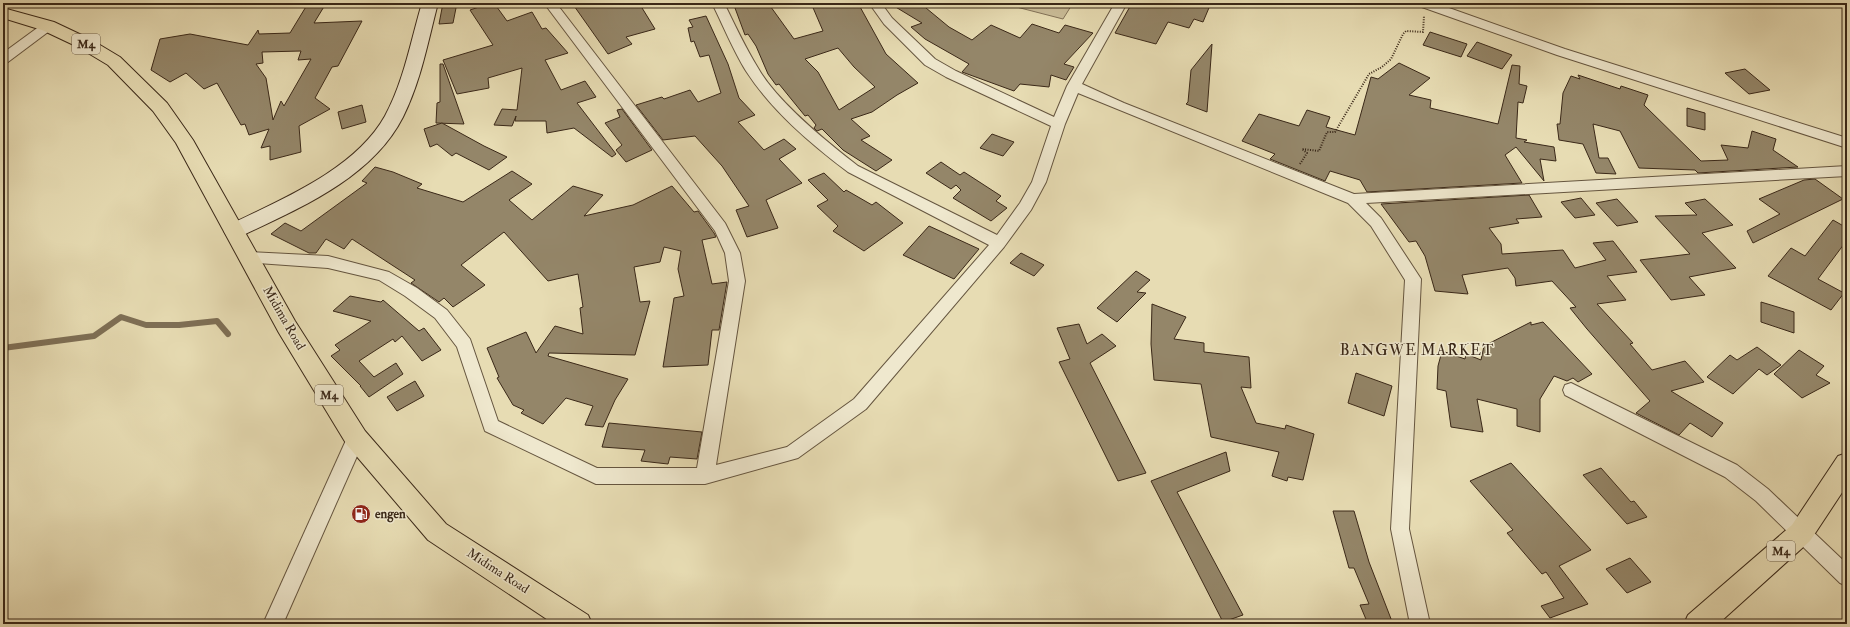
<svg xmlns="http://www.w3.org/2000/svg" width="1850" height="627" font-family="'IM FELL Double Pica',serif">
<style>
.green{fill:#cabd99;stroke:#827258}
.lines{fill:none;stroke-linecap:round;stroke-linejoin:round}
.stream-far1{stroke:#7e6f55;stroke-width:4.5}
.stream{stroke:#7e6f55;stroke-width:6}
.building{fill:#948669;stroke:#3a2818;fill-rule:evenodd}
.street-casing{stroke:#65553f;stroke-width:2}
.secondary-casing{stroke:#3a2818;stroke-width:2}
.primary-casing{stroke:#3a2818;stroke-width:2}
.path{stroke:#3a2818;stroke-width:2;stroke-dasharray:1 1.5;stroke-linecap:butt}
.street{fill:#efe8ce;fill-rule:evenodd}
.secondary{fill:#efe8ce;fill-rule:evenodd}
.primary{fill:#e7dcb3;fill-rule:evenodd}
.labels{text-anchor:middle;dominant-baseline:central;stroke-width:3;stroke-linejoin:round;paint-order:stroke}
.shield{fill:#efe8ce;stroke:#70624f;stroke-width:1}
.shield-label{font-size:12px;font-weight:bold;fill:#3a2818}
.street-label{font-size:13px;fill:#3a2818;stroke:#efe8ce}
.poi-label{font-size:13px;font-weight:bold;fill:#3a2818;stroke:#efe8ce;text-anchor:start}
.quarter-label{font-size:15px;letter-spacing:1px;fill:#3a2818;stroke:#efe8ce}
</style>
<rect width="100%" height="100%" fill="#e7dcb3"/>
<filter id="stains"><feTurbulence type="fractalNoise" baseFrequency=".005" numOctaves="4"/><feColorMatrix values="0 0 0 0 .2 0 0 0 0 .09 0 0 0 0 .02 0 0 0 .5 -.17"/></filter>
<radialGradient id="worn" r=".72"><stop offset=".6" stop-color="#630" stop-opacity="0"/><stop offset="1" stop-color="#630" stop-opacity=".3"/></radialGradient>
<polygon class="green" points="1001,3 1073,3 1063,19"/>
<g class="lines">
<polyline class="stream-far1" points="9,6 11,3"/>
<polyline class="stream" points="3,348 94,336 121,317 146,325 179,325 217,321 228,334"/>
</g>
<g class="building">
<polygon points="443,3 457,3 453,23 439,24"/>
<polygon points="491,3 494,3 507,21 532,12 542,29 546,28 568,53 545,60 561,90 585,81 596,97 577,103 616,154 612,157 574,128 547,133 546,121 515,121 516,116 512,126 494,125 502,109 517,110 522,68 488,78 489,88 457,94 443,60 493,45 470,10"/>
<polygon points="572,3 639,3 655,29 626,37 632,44 608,54"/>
<path d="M738 3H768L794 39 823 31 811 3H856L859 5 886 54 918 83 897 95 872 112 851 119 870 136 861 140 892 160 876 171 843 150 822 129 817 131 814 128 816 125 808 115 805 116 779 84 776 85 768 74 756 46 748 34 745 35 735 8 740 6ZM838 48 854 67 875 87 839 110 818 72 805 59Z"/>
<polygon points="889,3 920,3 949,27 972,40 991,25 1020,38 1032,24 1059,33 1065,25 1093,33 1064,64 1074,67 1066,80 1051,75 1049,87 1020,84 1014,91 962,72 969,64 925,39 911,27 922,23"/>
<polygon points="1132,3 1211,3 1203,22 1194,19 1189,28 1168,22 1156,44 1115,33"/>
<path d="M307 5H325L314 23 362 21 338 66 332 67 315 98 330 109 299 126 301 152 270 160V146L261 148 269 129 249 135 245 124 241 125 217 83 204 89 186 73 170 82 151 70 160 39 190 34 248 45 258 30 259 34 290 33ZM301 51 298 60 311 59 284 106 281 101 273 120 266 78 256 64 263 63 262 52Z"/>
<polygon points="706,16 728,64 739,98 755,115 738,122 764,150 784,139 796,149 779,159 802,183 766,200 778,228 747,237 736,210 749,206 722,166 695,136 663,140 636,105 662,97 664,99 690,90 698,102 721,93 709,55 700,57 694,41 691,42 688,28 693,27 689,20"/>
<polygon points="1430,32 1467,44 1461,57 1423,45"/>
<polygon points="1477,42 1512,55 1502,69 1467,56"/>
<polygon points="1212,44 1207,112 1186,104 1188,102 1191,70"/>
<polygon points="1399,63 1430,78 1409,95 1431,100 1430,108 1498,124 1512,65 1520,66 1519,84 1527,86 1523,103 1518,102 1516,138 1527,140 1524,142 1554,147 1556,161 1540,159 1544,181 1516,147 1505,155 1522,183 1367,192 1360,180 1330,171 1325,181 1270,159 1275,154 1242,141 1259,114 1299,126 1307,110 1330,117 1326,127 1355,135 1371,77 1378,79"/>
<polygon points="440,64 443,64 464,124 436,123 437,103 440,102"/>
<polygon points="1745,69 1770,90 1749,94 1725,73"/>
<polygon points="1578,75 1620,89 1621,86 1648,95 1644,105 1701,161 1728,160 1721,145 1748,148 1752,131 1776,139 1773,150 1798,167 1698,173 1695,170 1639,168 1620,131 1593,124 1599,158 1608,158 1616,174 1596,173 1583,144 1559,140 1557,124 1560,124 1563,93 1571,76 1580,79"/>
<polygon points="362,105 366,122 342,129 338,112"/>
<polygon points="1687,108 1705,113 1705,130 1687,126"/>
<polygon points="622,109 652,150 626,162 616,150 622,145 605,123 620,117 617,110"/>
<polygon points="442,123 484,146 507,157 489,170 456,153 452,156 437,144 430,147 424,129"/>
<polygon points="992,134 1014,142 1003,156 980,148"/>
<polygon points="941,162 960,175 964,172 1001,196 996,201 1007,208 991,221 953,198 961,190 956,185 951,189 926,173"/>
<polygon points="375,167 393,172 422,184 417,188 463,202 512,171 532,184 509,200 532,220 573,186 603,195 584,216 633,205 672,186 694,212 698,211 714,233 716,237 702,240 712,284 727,282 719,330 712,330 708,365 663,367 674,298 684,296 678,269 681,251 664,247 660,262 634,267 640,302 650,301 635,355 549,353 548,356 628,379 615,400 603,427 585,425 593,406 566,398 543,424 521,413 524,410 513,405 497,378 499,377 487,348 526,332 536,353 555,326 583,334 580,308 583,307 578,274 548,281 504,232 461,265 485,285 453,307 444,298 439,302 411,283 415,280 352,239 344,249 326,239 316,253 309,253 271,234 285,223 301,231 367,183 362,181"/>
<polygon points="824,173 844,192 846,190 872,205 876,202 903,223 864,251 833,231 838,226 817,206 828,200 808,180"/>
<polygon points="1815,179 1843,199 1753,243 1747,231 1780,214 1759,199 1804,180"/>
<polygon points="1529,195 1542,217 1516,219 1519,223 1489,228 1501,244 1502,254 1563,250 1575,268 1606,260 1593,243 1613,241 1637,272 1607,276 1626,300 1597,304 1633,343 1630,344 1652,370 1685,361 1704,382 1671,391 1723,423 1712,437 1690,423 1679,435 1636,413 1650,401 1587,329 1570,308 1576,307 1552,281 1516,286 1515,278 1508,268 1462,275 1468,294 1435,291 1425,256 1416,241 1409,242 1381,204"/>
<polygon points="1581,198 1595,215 1575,218 1561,202"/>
<polygon points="1617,199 1638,222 1617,226 1596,203"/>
<polygon points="1705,199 1733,225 1702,233 1736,268 1689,277 1705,295 1671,300 1640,260 1690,254 1655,216 1697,215 1685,203"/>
<polygon points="1833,220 1847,228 1847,240 1818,279 1844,293 1831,310 1768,276 1791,248 1805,256"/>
<polygon points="929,226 979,249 954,279 903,255"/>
<polygon points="1021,253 1044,265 1034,276 1010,263"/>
<polygon points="1136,271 1150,280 1137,292 1146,293 1117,322 1097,308"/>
<polygon points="350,296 381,302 383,300 419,331 424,328 441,350 422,361 402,336 395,342 393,339 359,361 374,377 396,363 403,374 369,397 360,386 361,386 331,356 340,350 335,345 371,321 333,311"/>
<polygon points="1761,302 1794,312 1794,333 1761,322"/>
<polygon points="1152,304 1186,317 1174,339 1204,343 1204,352 1249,357 1251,388 1241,387 1256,423 1285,429 1286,425 1314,434 1303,480 1288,477 1287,481 1272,476 1279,452 1211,437 1201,384 1154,380 1151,344"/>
<polygon points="1531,322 1531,325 1543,322 1592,374 1578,382 1573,378 1567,381 1554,376 1540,399 1540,432 1517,426 1517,409 1477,399 1483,432 1451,427 1446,391 1437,389 1438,366 1442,351 1465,359 1466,354 1481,360 1484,346"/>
<polygon points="1079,324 1087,344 1102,334 1116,346 1090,363 1146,473 1118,481 1059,362 1070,359 1057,328"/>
<polygon points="1757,347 1781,365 1767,375 1759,369 1733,394 1707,377 1730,355 1737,360"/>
<polygon points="1799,350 1824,366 1816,375 1830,383 1802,398 1774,374"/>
<polygon points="1356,373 1392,386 1384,416 1348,403"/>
<polygon points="415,381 424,396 397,411 387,397"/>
<polygon points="609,423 702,432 697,459 670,457 668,464 641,461 645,450 602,447"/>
<polygon points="1226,452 1230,471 1177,492 1243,615 1223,622 1151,481"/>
<polygon points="1511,463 1591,550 1559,566 1588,604 1550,618 1541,606 1564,598 1546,572 1542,574 1507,533 1513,530 1470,481"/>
<polygon points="1601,468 1631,502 1634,501 1647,517 1627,524 1583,475"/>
<polygon points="1333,511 1354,511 1369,562 1393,624 1368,624 1360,605 1369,604 1354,568 1349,568"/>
<polygon points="1630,558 1651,582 1627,593 1606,569"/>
</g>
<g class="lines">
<g class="street-casing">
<g id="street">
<path d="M544 3H556L725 223 740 253 745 281 716 465 787 447 854 399 989 245 848 172C811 144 772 111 746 71 733 50 723 25 712 3H724C735 25 745 47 758 68 777 102 827 142 858 166L997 235 1020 203 1032 182 1051 126 946 77 925 65 884 24 869 3H881L892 18 935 59 956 71 1054 117 1067 86 1115 3H1127L1082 84 1124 103 1354 194 1847 166V176L1366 203 1381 218 1421 279 1409 529 1430 624H1410L1391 529 1405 280 1371 226 1348 203 1078 93 1065 124 1046 182 1031 210 1004 247 866 409 798 458 705 484H596L485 431 457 347 435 318 405 296 379 280 328 268 244 262 241 258 244 254 249 252 328 256 389 272 417 288 447 310 470 339 498 421 597 468H697L729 281 725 253 715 231Z"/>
<polygon points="1417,3 1435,3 1565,49 1847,138 1847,148 1557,55 1419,6"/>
<polygon points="48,22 52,23 54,26 52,29 8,62 3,63 3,53 44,23"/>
<polygon points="1571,383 1737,465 1768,489 1847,564 1847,586 1840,583 1756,501 1725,477 1565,395 1563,390 1565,385"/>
<polygon points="356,430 362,433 365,438 283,624 263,624 347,438 350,433"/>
</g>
</g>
<g class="secondary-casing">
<path id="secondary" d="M422 3H438C428 41 421 81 403 117 372 178 300 208 241 236L234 238 227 236 224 231 227 226C280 200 355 170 385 116 404 81 411 40 422 3Z"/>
</g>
<g class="primary-casing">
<g id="primary">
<polygon points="3,8 54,22 90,39 120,57 167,103 193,140 295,321 365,431 446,524 588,615 592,624 554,624 428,540 347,445 279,333 176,143 153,111 108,65 78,47 42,30 3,18"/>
<polygon points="1847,453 1847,485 1810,541 1718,624 1684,624 1688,615 1792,525 1838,456"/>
</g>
</g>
<polyline class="path" points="1300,164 1307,153 1302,149 1319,151 1327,132 1335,132 1369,74 1382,67 1391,59 1403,34 1406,31 1423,32 1424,16"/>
<use href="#street" class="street"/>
<use href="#secondary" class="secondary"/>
<use href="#primary" class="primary"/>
</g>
<defs>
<g id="fuel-disc" transform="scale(1)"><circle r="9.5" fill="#8f2418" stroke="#efe8ce"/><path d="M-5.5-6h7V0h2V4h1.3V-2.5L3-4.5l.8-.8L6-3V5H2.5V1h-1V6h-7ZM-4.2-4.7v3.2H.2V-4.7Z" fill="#fff"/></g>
</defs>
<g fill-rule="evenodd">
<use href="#fuel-disc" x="361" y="514"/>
</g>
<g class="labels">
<g class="shield">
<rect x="72" y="34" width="28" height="20" rx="3"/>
<rect x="315" y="385" width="28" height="20" rx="3"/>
<rect x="1767" y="541" width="28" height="20" rx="3"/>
</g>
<g class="shield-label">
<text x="86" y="44">M4</text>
<text x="329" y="395">M4</text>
<text x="1781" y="551">M4</text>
</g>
<g class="street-label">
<text transform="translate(284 318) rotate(60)">Midima Road</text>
<text transform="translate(498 571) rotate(33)">Midima Road</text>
</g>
<g class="poi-label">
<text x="375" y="514">engen</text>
</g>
<g class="quarter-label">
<text x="1417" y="350">BANGWE MARKET</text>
</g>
</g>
<rect width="1850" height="627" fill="none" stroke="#e7dcb3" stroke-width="16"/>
<rect x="4" y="4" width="1842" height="619" fill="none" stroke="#3a2818" stroke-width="2"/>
<rect x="8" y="8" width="1834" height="611" fill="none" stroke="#3a2818"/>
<rect width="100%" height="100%" filter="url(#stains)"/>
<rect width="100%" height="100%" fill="url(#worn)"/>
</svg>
